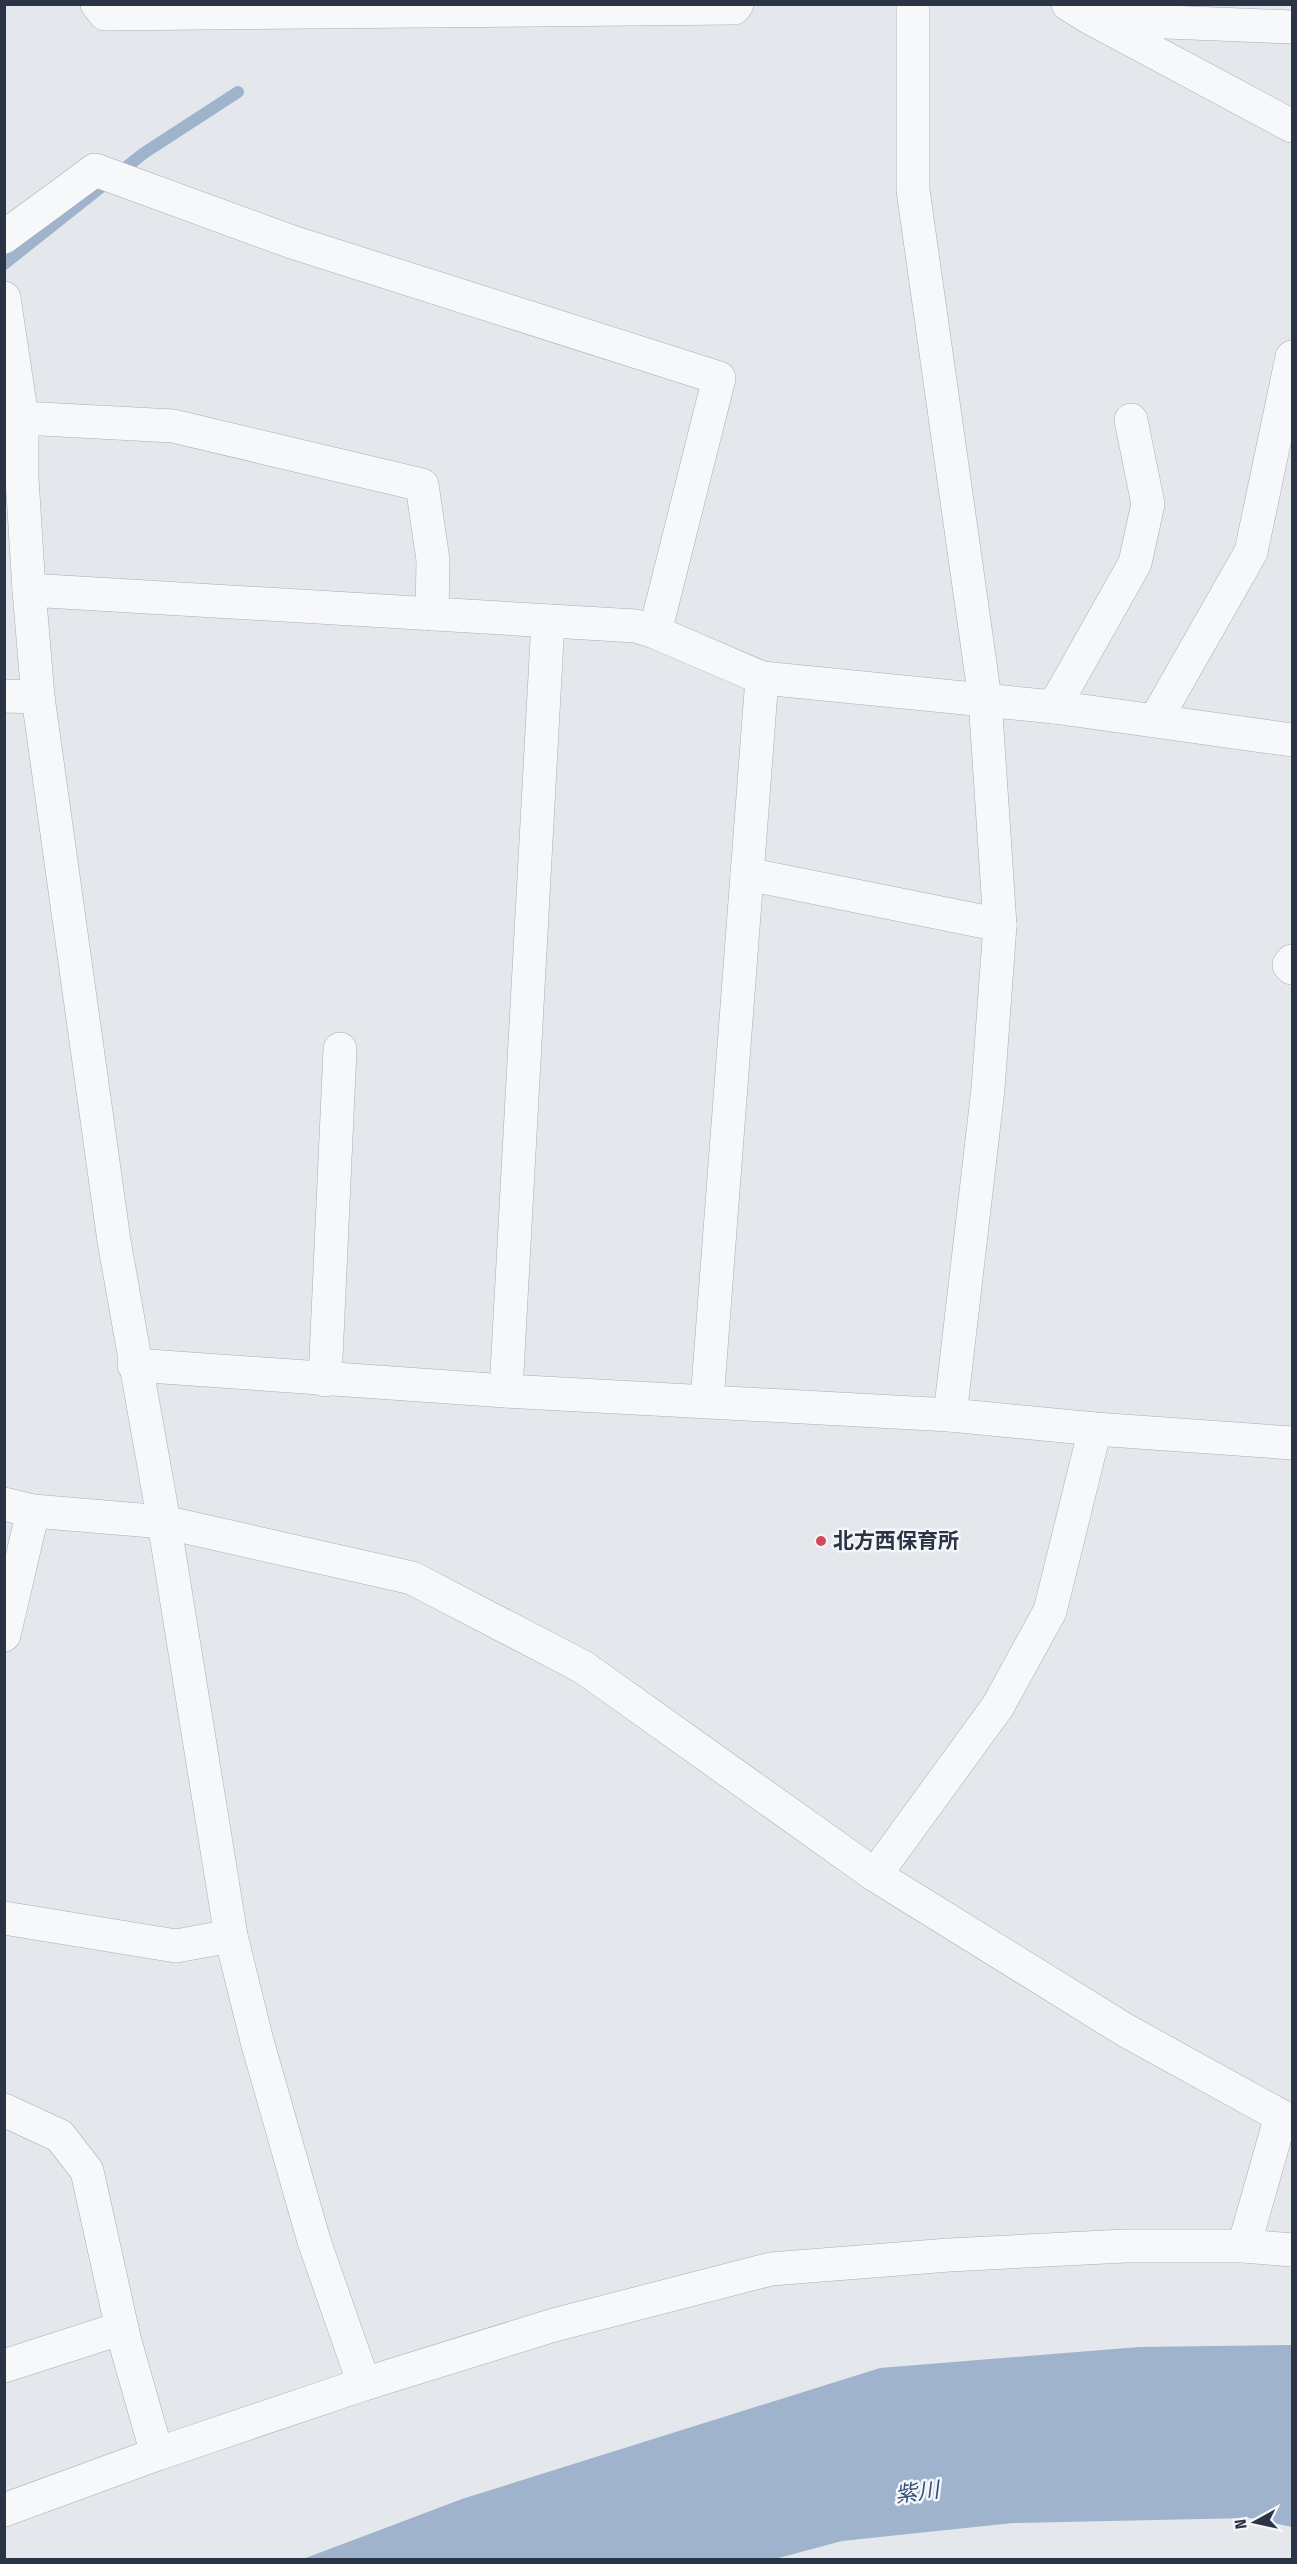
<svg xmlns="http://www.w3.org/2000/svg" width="1297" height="2564" font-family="'Fira Sans Condensed','Noto Sans JP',sans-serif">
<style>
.water{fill:#9fb4cc}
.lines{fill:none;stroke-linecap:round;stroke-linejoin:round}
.stream{stroke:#9fb4cc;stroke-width:12}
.minor-casing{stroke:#a9aeb7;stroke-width:34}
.tertiary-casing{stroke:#a9aeb7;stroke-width:34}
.minor{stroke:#f7f8fa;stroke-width:33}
.tertiary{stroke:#f7f8fa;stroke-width:33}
.poi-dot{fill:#d1495b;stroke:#f4f6f9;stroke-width:2}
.labels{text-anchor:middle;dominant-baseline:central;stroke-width:5;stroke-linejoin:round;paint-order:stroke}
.poi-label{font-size:21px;font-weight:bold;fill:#2b3445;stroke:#f4f6f9;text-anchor:start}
.water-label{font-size:22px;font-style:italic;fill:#34527a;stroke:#f4f6f9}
</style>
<rect width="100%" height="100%" fill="#e4e7ec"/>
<polygon class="water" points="1292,2345 1292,2527 1250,2518 1013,2523 842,2541 771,2560 303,2559 462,2499 880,2368 1139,2347"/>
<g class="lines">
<polyline class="stream" points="4,264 144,153 238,92"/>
<g class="minor-casing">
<g id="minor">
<polyline points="97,4 105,14 734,8 737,4"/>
<polyline points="913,4 913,190 985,699 1000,925 988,1089 950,1415"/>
<polyline points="1068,4 1092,19 1292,27"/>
<polyline points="1098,22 1292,126"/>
<polyline points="4,237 95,170 292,242 719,378 655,632"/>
<polyline points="22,418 173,426 422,485 433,560 432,614"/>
<polyline points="4,696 38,697"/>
<polyline points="1054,707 1135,563 1148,504 1131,420"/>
<polyline points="1156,719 1251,552 1292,357"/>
<polyline points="747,874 1000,925"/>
<polyline points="1292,961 1289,965 1292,968"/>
<polyline points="134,1365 506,1391 950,1415 1095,1429 1292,1443"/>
<polyline points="325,1380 340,1049"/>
<polyline points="506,1391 548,621"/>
<polyline points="707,1401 762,678"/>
<polyline points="1095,1429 1050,1611 998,1706 875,1875 1125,2030 1281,2116 1244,2246"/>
<polyline points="4,1504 33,1511 164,1522 231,1936 257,2041 314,2241 364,2384"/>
<polyline points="4,1635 33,1511"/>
<polyline points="4,1918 176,1946 231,1936"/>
<polyline points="4,2110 60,2136 87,2171 124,2338 157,2454"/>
<polyline points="4,2366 122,2328"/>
</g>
</g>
<g class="tertiary-casing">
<g id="tertiary">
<polyline points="4,298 22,418 22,478 29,590 38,697 114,1241 164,1522 412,1578 583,1667 875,1875"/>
<polyline points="29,590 636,626 655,632 762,678 1054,707 1292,740"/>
<polyline points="4,2510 157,2454 364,2384 554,2325 771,2269 949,2255 1125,2246 1244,2246 1292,2250"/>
</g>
</g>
<use href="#minor" class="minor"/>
<use href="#tertiary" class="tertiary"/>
</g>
<circle class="poi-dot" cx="821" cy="1541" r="6"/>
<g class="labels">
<g class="poi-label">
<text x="833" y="1541">北方西保育所</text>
</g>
<g class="water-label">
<text transform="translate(917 2492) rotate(-7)">紫川</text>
</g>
</g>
<rect width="1297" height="2564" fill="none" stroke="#2b3445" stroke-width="12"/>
<g transform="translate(1255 2522) rotate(262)" stroke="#f4f6f9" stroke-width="4.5" paint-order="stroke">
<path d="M0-4.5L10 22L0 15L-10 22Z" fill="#2b3445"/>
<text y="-9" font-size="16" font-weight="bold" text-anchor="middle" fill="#2b3445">N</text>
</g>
</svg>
